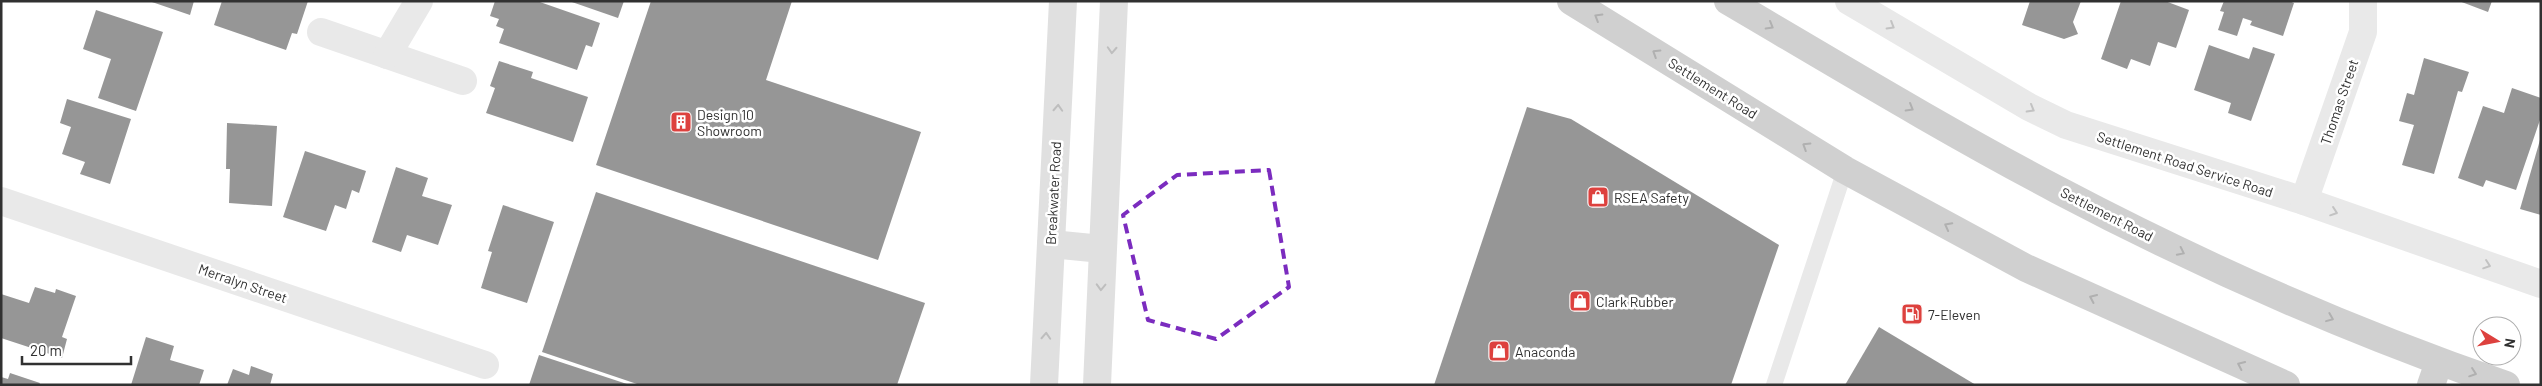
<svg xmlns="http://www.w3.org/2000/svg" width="2542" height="386" font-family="Barlow,sans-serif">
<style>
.building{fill:#181818}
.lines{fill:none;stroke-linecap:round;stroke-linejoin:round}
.lane{stroke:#cecece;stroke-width:16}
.street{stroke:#cecece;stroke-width:28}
.secondary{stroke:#bbb;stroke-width:28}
.highway{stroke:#989898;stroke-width:28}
.oneway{stroke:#505050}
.oneway2{stroke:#787878}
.oneway3{stroke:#6f6f6f}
.marked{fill:none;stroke:#7b2cbf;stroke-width:4;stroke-dasharray:10 6;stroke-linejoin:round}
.labels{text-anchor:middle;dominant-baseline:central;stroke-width:5;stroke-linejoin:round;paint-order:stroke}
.street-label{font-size:14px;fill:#313131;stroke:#fff}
.poi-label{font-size:14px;fill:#313131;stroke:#fff;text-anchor:start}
</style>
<rect width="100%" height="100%" fill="#fff"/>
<g class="building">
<polygon points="149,1 194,1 190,15"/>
<polygon points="222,1 308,1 297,34 292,33 286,50 214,25"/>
<polygon points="495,1 537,1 600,23 592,47 586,45 577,70 499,43 504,29 496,26 499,19 490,16"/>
<polygon points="569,1 624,1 618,18"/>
<polygon points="651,1 792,1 766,80 921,132 878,260 596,165"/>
<polygon points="2030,1 2081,1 2073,22 2078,34 2064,39 2022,25"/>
<polygon points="2121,1 2165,1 2189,10 2176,48 2158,42 2150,66 2131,59 2127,69 2101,59"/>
<polygon points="2224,1 2289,1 2294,3 2283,36 2250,25 2252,21 2243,18 2237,36 2218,30 2224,12 2220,11"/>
<polygon points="2459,1 2492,1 2488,12"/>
<polygon points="96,10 163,32 136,111 98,98 111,59 83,49"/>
<polygon points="2209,45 2249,59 2253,47 2275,54 2251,121 2228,113 2231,103 2194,90"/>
<polygon points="2424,58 2469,72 2462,92 2458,91 2434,174 2402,165 2414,125 2399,121 2407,93 2414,95"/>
<polygon points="499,61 533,72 531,78 588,97 573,142 486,113 495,88 490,86"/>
<polygon points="2512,88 2541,98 2541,117 2516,190 2486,180 2483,187 2458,178 2483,106 2504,113"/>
<polygon points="67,99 131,119 110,184 80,174 85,162 62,154 71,127 60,123"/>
<polygon points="1527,107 1571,119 1779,245 1731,385 1434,385"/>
<polygon points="227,123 277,126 272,206 229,203 230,169 226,169"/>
<polygon points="2540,140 2541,140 2541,215 2520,209"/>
<polygon points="305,151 366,171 359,193 352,190 346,209 335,205 326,231 283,217"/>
<polygon points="396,167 428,178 422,196 452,205 438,245 407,235 401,252 372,242"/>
<polygon points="596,192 925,303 897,385 640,385 542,352"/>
<polygon points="503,205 554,222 527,303 481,288 492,252 488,251"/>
<polygon points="35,287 55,293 56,289 76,296 62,337 67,339 62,358 1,338 1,294 29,303"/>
<polygon points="1879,327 1976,385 1845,385"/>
<polygon points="146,337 174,346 170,360 204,370 199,385 131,385"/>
<polygon points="539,355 627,384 627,385 529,385"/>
<polygon points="251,366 273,374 270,385 227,385 233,369 249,375"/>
<polygon points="10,373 40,383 39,385 1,385 1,377 8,379"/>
</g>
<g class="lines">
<polyline class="lane" points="1774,385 1845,170"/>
<g class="street">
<polyline points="1849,1 2029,107 2066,125 2304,201 2541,284"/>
<polyline points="321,32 463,81"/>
<polyline points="387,55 419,1"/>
<polyline points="1,201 485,365"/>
<polyline points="2304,201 2363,32 2363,1"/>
</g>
<g class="secondary">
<polyline points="1051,244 1102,249"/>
<polyline points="1044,385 1063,1"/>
<polyline points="1097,385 1114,1"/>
</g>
<g class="highway">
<polyline points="1571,1 1845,170 2026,268 2286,385"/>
<path d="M1728 1C1837 65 1946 131 2058 190 2202 266 2352 332 2506 385"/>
<polyline points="2431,385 2439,362"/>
</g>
</g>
<defs><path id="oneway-chevron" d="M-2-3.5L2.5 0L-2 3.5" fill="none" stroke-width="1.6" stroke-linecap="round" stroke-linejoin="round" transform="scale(1.25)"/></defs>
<g class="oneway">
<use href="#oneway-chevron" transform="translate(1598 17) rotate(-149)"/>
<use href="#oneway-chevron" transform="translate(1770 26) rotate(30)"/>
<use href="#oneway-chevron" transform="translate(1656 53) rotate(-148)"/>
<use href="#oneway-chevron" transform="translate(1910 108) rotate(30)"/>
<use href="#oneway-chevron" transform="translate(1806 146) rotate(-148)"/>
<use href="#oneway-chevron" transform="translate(1948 226) rotate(-152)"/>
<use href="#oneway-chevron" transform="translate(2181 252) rotate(26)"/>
<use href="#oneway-chevron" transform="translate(2093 298) rotate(-156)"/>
<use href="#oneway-chevron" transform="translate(2330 318) rotate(22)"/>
<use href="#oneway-chevron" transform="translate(2241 365) rotate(-155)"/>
<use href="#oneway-chevron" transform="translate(2473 373) rotate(19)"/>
</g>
<g class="oneway2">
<use href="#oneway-chevron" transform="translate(1891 26) rotate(31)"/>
<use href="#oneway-chevron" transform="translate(2031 109) rotate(30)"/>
<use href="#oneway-chevron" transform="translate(2334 212) rotate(19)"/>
<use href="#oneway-chevron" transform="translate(2487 265) rotate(19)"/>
</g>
<g class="oneway3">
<use href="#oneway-chevron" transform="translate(1112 50) rotate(93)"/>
<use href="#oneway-chevron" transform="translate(1058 108) rotate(-87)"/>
<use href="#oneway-chevron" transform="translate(1101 287) rotate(92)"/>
<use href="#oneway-chevron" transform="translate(1046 336) rotate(-87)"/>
</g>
<path d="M0 0H2542V386H0ZM1269 170 1289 287 1216 339 1148 320 1123 215 1177 175Z" fill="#fff" fill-opacity=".55" fill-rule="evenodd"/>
<path class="marked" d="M1269 170 1289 287 1216 339 1148 320 1123 215 1177 175Z"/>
<defs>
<g id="building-square" transform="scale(1.125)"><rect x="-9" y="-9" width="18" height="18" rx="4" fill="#dd413e" stroke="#fff"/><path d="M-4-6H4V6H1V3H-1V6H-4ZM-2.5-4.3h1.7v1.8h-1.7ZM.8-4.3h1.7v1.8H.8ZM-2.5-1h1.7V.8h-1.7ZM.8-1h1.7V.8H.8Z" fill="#fff"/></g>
<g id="shop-square" transform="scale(1.125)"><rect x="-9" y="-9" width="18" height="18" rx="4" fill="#dd413e" stroke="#fff"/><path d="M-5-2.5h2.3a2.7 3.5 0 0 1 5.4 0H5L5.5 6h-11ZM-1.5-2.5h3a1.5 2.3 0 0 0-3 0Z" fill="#fff"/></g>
<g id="fuel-square" transform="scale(1.125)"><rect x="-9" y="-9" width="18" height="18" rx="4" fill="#dd413e" stroke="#fff"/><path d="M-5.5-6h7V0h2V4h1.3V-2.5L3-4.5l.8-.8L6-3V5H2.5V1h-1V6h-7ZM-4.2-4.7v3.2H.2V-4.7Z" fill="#fff"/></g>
</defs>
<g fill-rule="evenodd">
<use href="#building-square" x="681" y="122"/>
<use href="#shop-square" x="1598" y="197"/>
<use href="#shop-square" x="1580" y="301"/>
<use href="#fuel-square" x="1912" y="314"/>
<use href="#shop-square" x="1499" y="351"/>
</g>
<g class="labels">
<g class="street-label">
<text transform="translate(1713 88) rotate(32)">Settlement Road</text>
<text transform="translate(2339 102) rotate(-71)">Thomas Street</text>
<text transform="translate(2185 164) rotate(18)">Settlement Road Service Road</text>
<text transform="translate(1053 193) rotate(-87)">Breakwater Road</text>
<text transform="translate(2107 214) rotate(27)">Settlement Road</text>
<text transform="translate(243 283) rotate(19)">Merralyn Street</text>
</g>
<g class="poi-label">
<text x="697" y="114">Design 10<tspan x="697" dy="16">Showroom</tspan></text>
<text x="1614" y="197">RSEA Safety</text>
<text x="1596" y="301">Clark Rubber</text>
<text x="1928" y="314">7-Eleven</text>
<text x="1515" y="351">Anaconda</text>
</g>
</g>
<rect width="2542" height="386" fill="none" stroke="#313131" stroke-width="5"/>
<g transform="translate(2497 341) rotate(100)"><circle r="24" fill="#ffffff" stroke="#adadad"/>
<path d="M0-4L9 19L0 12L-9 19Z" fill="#dd413e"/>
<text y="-8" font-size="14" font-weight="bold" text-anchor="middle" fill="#313131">N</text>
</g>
<path d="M22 356v8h109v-8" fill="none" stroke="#313131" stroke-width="2.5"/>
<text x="30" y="356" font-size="15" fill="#313131" stroke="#ffffff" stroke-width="4" paint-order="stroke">20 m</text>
</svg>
